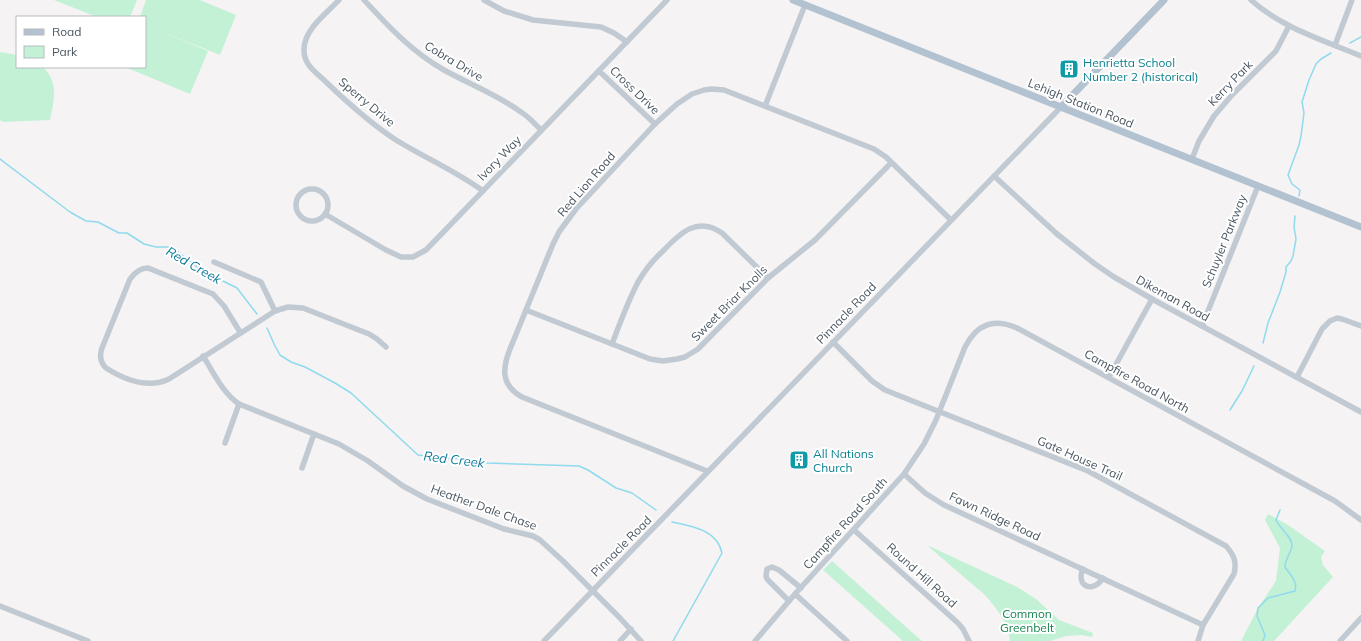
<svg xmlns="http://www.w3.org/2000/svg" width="1361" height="641" font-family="Mulish,sans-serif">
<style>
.green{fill:#c3f1d5}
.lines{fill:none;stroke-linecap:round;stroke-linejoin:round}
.stream{stroke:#90daee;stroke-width:1.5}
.minor{stroke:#c1cad2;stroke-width:5.5}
.major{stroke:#b3c2d1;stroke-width:7}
.labels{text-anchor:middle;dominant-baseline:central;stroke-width:4;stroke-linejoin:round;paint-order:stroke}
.street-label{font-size:12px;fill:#4a5661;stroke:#fff}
.culture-label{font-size:12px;fill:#0d838f;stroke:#fff;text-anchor:start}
.park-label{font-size:12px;fill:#17864f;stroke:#fff}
.water-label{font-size:13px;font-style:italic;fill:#0c7c9b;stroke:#fff}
</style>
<rect width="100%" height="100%" fill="#f5f3f3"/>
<g class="green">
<polygon points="54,0 137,0 130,17 97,17"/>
<polygon points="146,0 200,0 236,15 220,55 153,28 208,51 190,94 125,67 145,67 145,17 140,17"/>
<path d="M0 52 17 55V67H43C59 83 54 100 50 120L3 122 0 120Z"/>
<polygon points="1268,514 1288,525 1325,551 1321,557 1323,565 1333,577 1274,641 1241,641 1258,608 1276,581 1280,548 1265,520"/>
<path d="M929 546 1017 587 1036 599 1059 620 1093 633 1092 637 1081 635 1066 636 1050 641H1010C1008 622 997 609 985 595L929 547Z"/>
<polygon points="832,561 915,635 922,641 903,641 823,570"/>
</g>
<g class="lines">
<g class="stream">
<polyline points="1350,43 1361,37"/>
<polyline points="0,159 70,212 86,221 98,222 119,233 127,233 144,244 156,247 168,247 177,251 201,270 237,288 257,314"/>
<polyline points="1299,196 1300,190 1292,184 1288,175 1299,145 1301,136 1304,113 1302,102 1309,80 1316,64 1321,59 1331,53"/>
<polyline points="267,328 275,346 280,355 291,362 305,367 335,383 351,393 418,455 436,457 444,459 454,458 488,463 579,466 588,470 616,488 632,493 656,510"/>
<polyline points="1263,343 1268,323 1280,292 1286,272 1286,267 1291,261 1293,256 1296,239 1294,227 1295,216"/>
<polyline points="1230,410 1242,391 1254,366"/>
<path d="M672 522C692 526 717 530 722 553L673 641"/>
<path d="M1263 641 1265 635 1257 616 1258 608 1268 598 1295 591C1298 581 1290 575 1285 567 1285 559 1291 553 1292 546 1292 536 1280 529 1276 520L1280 510"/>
</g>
<g class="minor">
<path d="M339 0C326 14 303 30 304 51 304 65 317 73 326 82 348 103 371 124 396 140 425 158 456 171 483 191"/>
<path d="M364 0C388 26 412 52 444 70 469 84 498 95 521 112 529 117 535 124 541 130"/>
<polyline points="484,0 504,11 533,20 601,27 614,33 627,42"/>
<path d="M1251 0C1282 28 1323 40 1361 56"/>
<polyline points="1335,45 1352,0"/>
<polyline points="599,71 655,124"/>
<polyline points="765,106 805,5"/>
<polyline points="1192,159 1199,141 1214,116 1232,95 1276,51 1289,26"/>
<polyline points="994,176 1057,234 1095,264 1114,277 1152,299 1361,412"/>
<circle cx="312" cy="205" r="16"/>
<polyline points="325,214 386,250 401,257 413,257 426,250 667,0"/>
<polyline points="214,262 261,282 275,311"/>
<polyline points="526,310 650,359 663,361 677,359 685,357 698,349 768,278 815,240 891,163"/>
<polyline points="1202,326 1258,186"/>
<path d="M240 332 224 306 213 294 148 268C140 268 135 272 130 279L102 348C99 356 100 362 106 368 125 380 148 389 169 379L275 311 288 307 303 308 369 334 377 339 386 347"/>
<path d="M833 342 872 381 885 390 1088 471 1226 546C1234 555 1237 562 1234 574L1203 625 1198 641"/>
<path d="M612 344C620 323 628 301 638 282 645 270 653 260 663 251 680 233 697 216 722 233L768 278"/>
<path d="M203 356C214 373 222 392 239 404L339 444 368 461 403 486 427 499 504 529 533 536 540 540 563 561 620 618 641 641"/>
<polyline points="1109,377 1152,299"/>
<polyline points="1297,377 1322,329 1330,321 1337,318 1342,319 1361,326"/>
<polyline points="225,443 239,404"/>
<polyline points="302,468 314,434"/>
<path d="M707 471 522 397C501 385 502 369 510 349L553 244 559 232 576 209 655 124 677 104 692 94 704 90 711 89 724 90 874 149 886 157 951 220"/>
<polyline points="904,474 925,493 944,505 1203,625"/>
<polyline points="854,530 958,623 963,629 969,641"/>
<path d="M1083 569C1075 586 1093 594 1103 578"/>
<polyline points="795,594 847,641"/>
<polyline points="789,601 767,579 766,576 767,569 772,567 779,570 801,588"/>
<polyline points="0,606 88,641"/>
<polyline points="544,641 1061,107"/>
<polyline points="620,641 631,629"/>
<path d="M755 641 795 594 904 474 924 444 936 420 965 347C977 324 993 318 1017 328L1335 501 1361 520"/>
<polyline points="1340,641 1361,618"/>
</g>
<g class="major">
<polyline points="793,0 1361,227"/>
<polyline points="1061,107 1164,0"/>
</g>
</g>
<defs>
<g id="building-square" transform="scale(1)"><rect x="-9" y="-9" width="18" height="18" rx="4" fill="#0f9aa8" stroke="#fff"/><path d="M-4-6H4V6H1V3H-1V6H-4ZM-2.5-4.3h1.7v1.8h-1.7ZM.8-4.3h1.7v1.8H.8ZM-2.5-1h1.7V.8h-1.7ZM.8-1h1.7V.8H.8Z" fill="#fff"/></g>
</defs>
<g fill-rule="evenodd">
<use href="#building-square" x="1069" y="69"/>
<use href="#building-square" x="799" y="460"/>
</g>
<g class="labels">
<g class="street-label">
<text transform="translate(454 61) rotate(31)">Cobra Drive</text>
<text transform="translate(1230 83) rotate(-46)">Kerry Park</text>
<text transform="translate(635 90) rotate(44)">Cross Drive</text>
<text transform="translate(367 102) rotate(40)">Sperry Drive</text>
<text transform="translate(1081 103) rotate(22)">Lehigh Station Road</text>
<text transform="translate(499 158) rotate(-46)">Ivory Way</text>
<text transform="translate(586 184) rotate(-49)">Red Lion Road</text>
<text transform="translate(1224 241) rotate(-68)">Schuyler Parkway</text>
<text transform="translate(1173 298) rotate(29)">Dikeman Road</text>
<text transform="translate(729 303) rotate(-45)">Sweet Briar Knolls</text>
<text transform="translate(846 313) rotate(-46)">Pinnacle Road</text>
<text transform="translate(1137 381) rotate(29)">Campfire Road North</text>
<text transform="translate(1080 458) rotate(24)">Gate House Trail</text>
<text transform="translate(484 507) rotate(20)">Heather Dale Chase</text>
<text transform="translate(995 516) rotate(25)">Fawn Ridge Road</text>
<text transform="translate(845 523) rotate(-48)">Campfire Road South</text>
<text transform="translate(621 546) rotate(-45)">Pinnacle Road</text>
<text transform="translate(922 575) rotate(42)">Round Hill Road</text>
</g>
<g class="culture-label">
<text x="1083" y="62">Henrietta School<tspan x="1083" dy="14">Number 2 (historical)</tspan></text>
<text x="813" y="453">All Nations<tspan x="813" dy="14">Church</tspan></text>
</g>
<g class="park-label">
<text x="1027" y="613">Common<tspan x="1027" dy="14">Greenbelt</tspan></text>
</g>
<g class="water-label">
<text transform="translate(194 265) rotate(30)">Red Creek</text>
<text transform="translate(454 459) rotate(7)">Red Creek</text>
</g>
</g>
<rect x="16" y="16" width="130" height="52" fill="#ffffff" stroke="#b7bbc0"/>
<rect x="24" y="29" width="20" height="6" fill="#b3c2d1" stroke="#b7bbc0"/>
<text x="52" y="36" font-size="12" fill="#4a5661">Road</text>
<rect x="24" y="46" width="20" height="12" fill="#c3f1d5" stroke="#b7bbc0"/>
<text x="52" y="56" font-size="12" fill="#4a5661">Park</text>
</svg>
